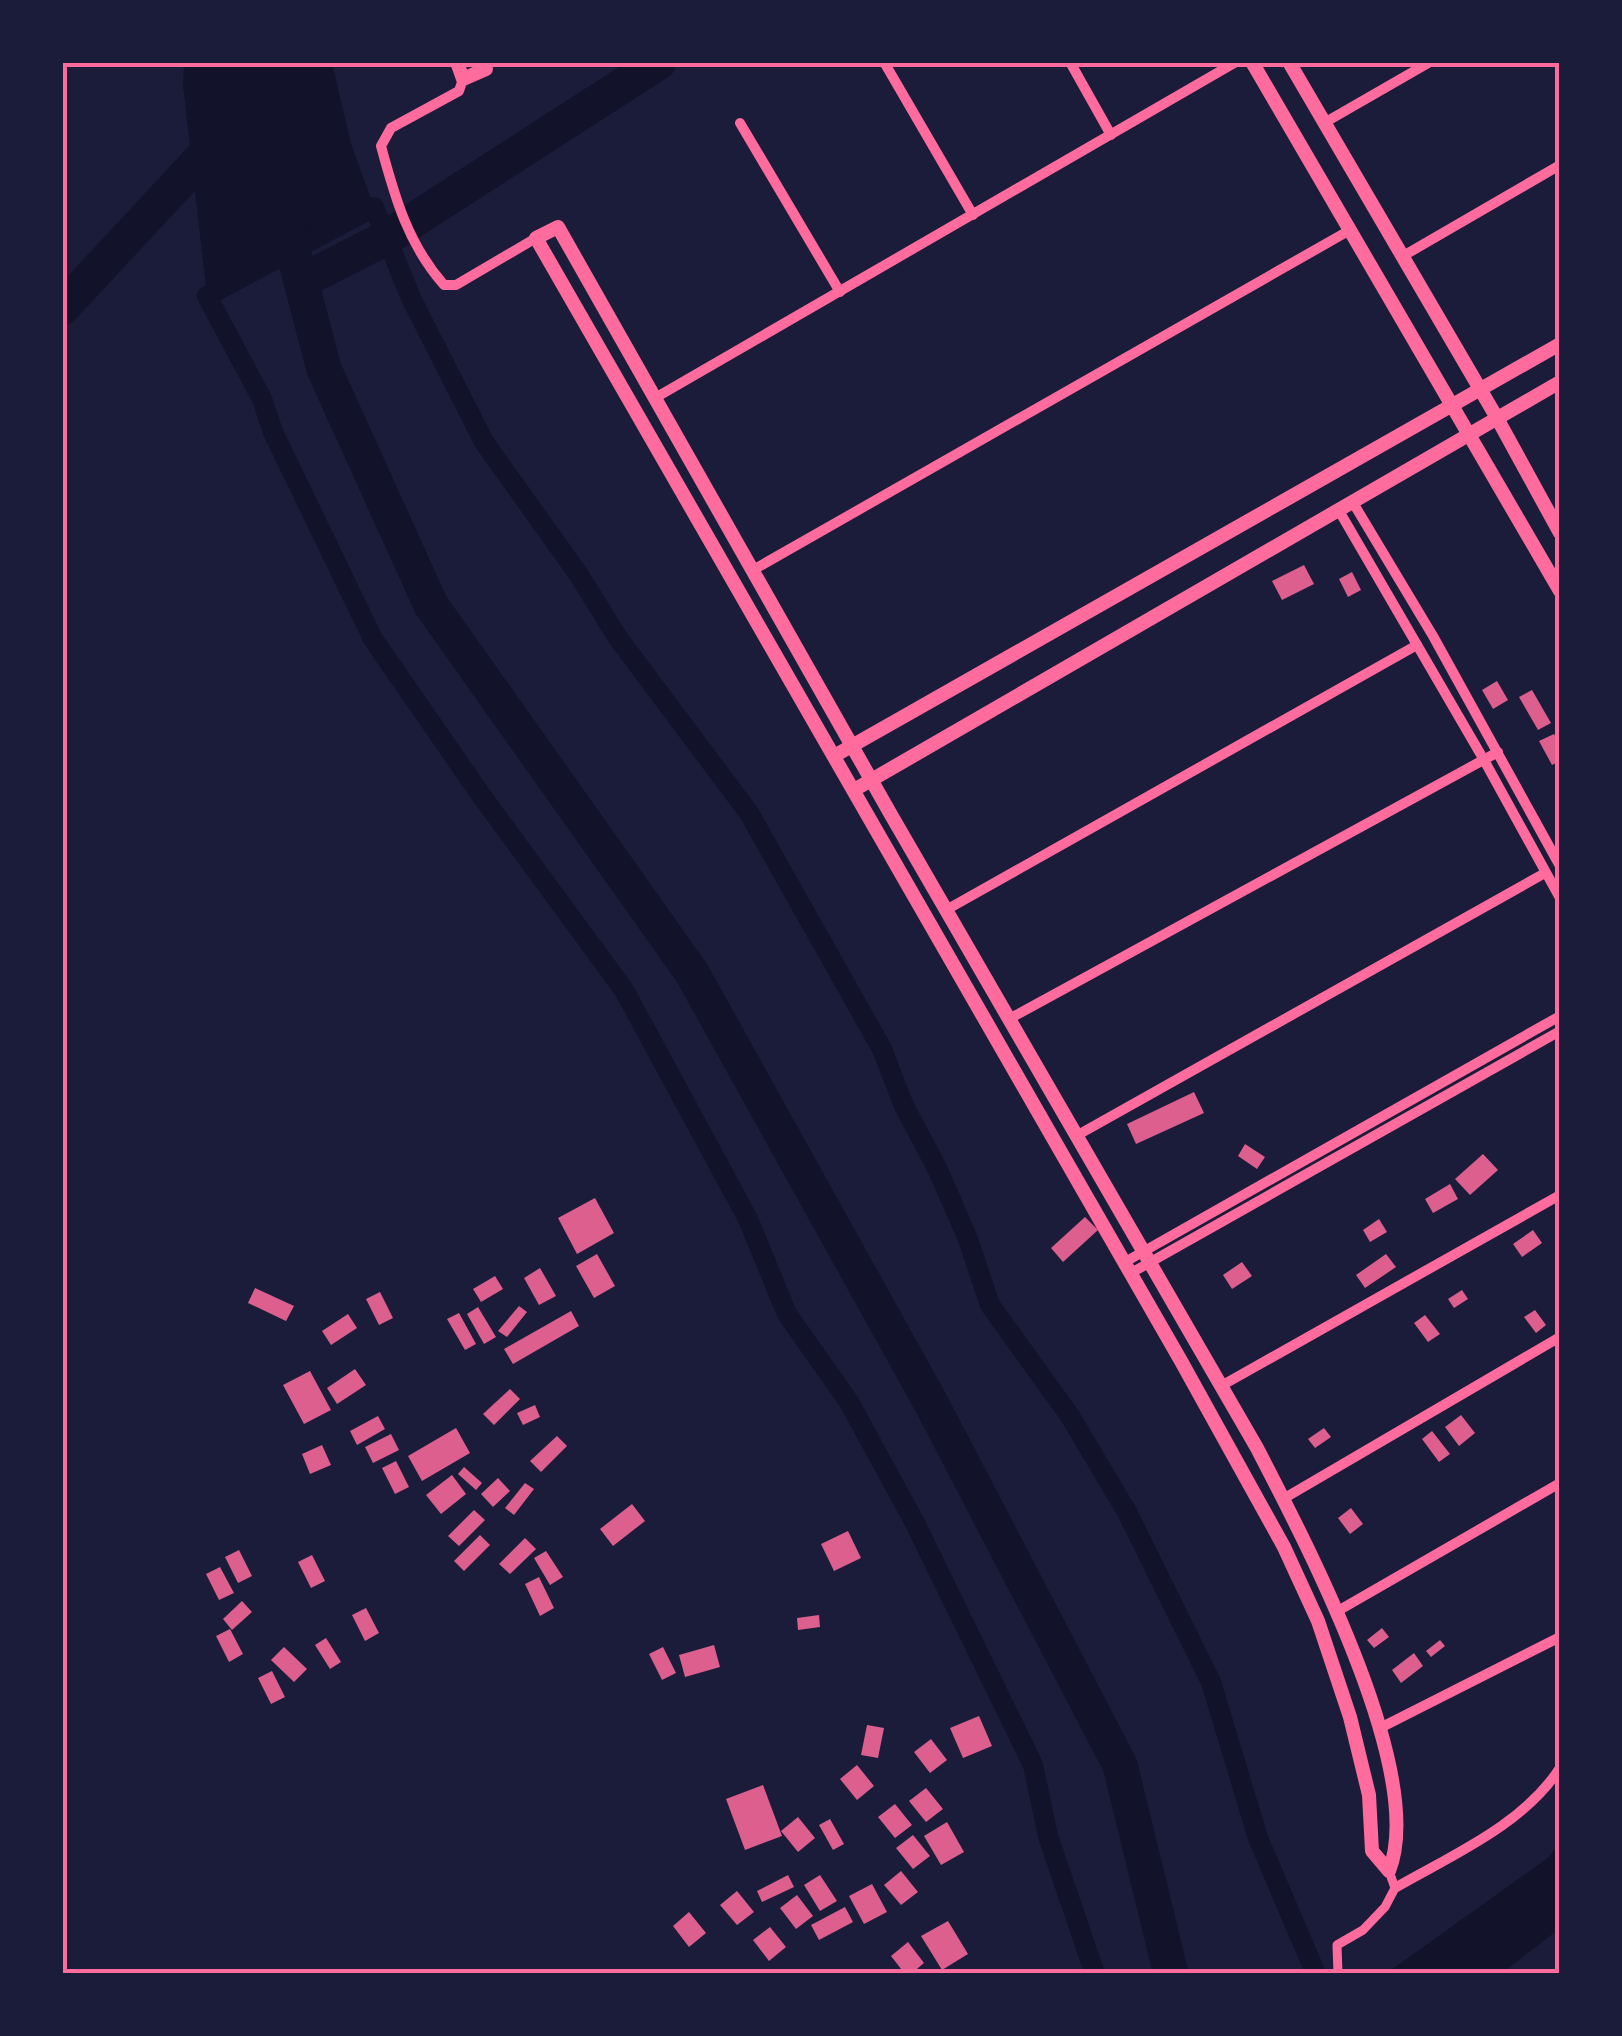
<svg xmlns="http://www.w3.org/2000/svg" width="1622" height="2036" font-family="'PT Sans',sans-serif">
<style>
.water{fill:#12122b}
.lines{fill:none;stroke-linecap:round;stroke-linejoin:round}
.canal{stroke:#12122b;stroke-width:20}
.river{stroke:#12122b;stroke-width:35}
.building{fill:#dd5f8e}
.pedestrian{stroke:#ff6b9d;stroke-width:9}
.minor{stroke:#ff6b9d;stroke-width:10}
.tertiary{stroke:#ff6b9d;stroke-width:14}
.neatline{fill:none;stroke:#ff6b9d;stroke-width:4}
</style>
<rect width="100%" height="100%" fill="#1b1b3a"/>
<g class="water">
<polygon points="184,63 332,63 351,144 374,207 207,296 183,85"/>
<polygon points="1559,1844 1559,1929 1502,1973 1387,1973 1549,1857"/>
</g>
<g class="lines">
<polyline class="canal" points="1095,1974 1048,1836 1033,1765 915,1523 849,1402 787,1314 748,1219 624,990 481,795 373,639 273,432 262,399 207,296 374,207 411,298 484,442 579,575 618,638 749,813 882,1049 904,1106 937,1168 968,1239 990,1305 1070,1416 1127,1512 1211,1682 1258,1838 1316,1974"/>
<g class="river">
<polyline points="281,205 324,369 431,605 692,973 931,1403 1120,1765 1171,1974"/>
<polyline points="302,281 386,238 659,62"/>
<polyline points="62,308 225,133"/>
</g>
</g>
<g class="building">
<polygon points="1304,565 1314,584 1282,600 1272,581"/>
<polygon points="1352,572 1361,590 1348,597 1339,579"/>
<polygon points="1497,681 1508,700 1493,709 1482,690"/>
<polygon points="1532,690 1551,723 1538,730 1519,697"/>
<polygon points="1554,734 1560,745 1560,761 1552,765 1539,741"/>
<polygon points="1194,1092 1204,1113 1136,1144 1127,1124"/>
<polygon points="1245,1144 1265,1157 1257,1169 1238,1156"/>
<polygon points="1483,1154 1498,1170 1470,1195 1455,1179"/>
<polygon points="1450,1184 1458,1199 1433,1213 1425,1199"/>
<polygon points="595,1198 614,1233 577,1254 558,1218"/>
<polygon points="1085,1217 1098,1230 1063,1262 1051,1248"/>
<polygon points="1379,1219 1387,1232 1370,1242 1363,1230"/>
<polygon points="1533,1230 1542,1243 1522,1257 1513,1244"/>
<polygon points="597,1254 615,1286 594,1298 576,1266"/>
<polygon points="1386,1254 1396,1267 1365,1288 1356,1275"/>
<polygon points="1242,1262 1252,1276 1232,1289 1223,1275"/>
<polygon points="540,1268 556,1296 539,1305 524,1278"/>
<polygon points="495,1276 503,1289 481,1302 473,1289"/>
<polygon points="255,1288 294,1306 286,1321 248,1303"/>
<polygon points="1462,1290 1468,1299 1454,1308 1448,1299"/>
<polygon points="380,1292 393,1318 379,1325 366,1299"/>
<polygon points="519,1306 527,1312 507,1337 498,1331"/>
<polygon points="478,1307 496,1337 484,1344 467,1314"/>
<polygon points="1535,1310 1546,1325 1536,1333 1524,1317"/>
<polygon points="571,1311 579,1326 513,1364 504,1349"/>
<polygon points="459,1313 476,1344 465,1350 447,1319"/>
<polygon points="348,1314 357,1328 331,1345 322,1331"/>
<polygon points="1425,1315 1440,1334 1428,1342 1414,1323"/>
<polygon points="355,1369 366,1385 337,1404 327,1388"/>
<polygon points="310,1371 331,1410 304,1424 283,1385"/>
<polygon points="510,1389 520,1399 494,1425 483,1414"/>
<polygon points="535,1405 540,1417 523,1425 517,1413"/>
<polygon points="1461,1415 1475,1433 1459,1446 1445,1427"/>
<polygon points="378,1416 385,1429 357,1445 350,1431"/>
<polygon points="456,1428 470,1453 422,1481 408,1456"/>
<polygon points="1324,1428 1331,1437 1315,1448 1308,1439"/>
<polygon points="1432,1431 1450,1454 1439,1462 1422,1439"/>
<polygon points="391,1434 399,1450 373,1463 365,1447"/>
<polygon points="557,1436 567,1446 541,1472 530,1461"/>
<polygon points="322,1445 331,1465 310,1474 302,1454"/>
<polygon points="396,1461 409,1487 395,1494 382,1468"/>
<polygon points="464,1467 482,1483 476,1490 458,1474"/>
<polygon points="452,1475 466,1494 441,1514 426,1495"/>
<polygon points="498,1478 510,1491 493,1507 481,1494"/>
<polygon points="525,1483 534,1489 514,1515 505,1508"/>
<polygon points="632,1504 645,1521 613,1546 600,1529"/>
<polygon points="1351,1508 1363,1524 1350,1534 1338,1518"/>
<polygon points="474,1510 485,1520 459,1546 448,1536"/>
<polygon points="848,1531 861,1558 834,1571 821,1544"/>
<polygon points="480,1535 490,1545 464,1571 454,1561"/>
<polygon points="525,1538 536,1549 510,1574 499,1564"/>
<polygon points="239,1550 252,1576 238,1583 225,1557"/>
<polygon points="546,1551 563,1577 550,1585 534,1558"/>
<polygon points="312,1555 325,1581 311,1588 298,1562"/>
<polygon points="220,1567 234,1593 219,1600 206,1574"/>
<polygon points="539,1577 554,1608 540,1616 525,1584"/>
<polygon points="242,1601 252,1612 232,1630 223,1619"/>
<polygon points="366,1608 379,1633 365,1641 352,1615"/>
<polygon points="819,1615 820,1627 798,1630 797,1618"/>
<polygon points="1382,1628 1389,1637 1374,1648 1367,1640"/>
<polygon points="230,1629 243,1654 229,1662 216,1636"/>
<polygon points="326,1638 341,1662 330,1669 315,1645"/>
<polygon points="1440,1640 1445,1646 1431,1657 1426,1651"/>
<polygon points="714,1645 720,1667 685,1677 679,1655"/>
<polygon points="284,1647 307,1669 294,1682 271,1660"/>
<polygon points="663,1647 676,1673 662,1680 649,1654"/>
<polygon points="1414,1653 1423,1666 1401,1683 1392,1670"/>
<polygon points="272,1671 285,1697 271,1704 258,1678"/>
<polygon points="979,1716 992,1746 963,1758 950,1728"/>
<polygon points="867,1725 884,1728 878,1758 861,1755"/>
<polygon points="931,1739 947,1760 930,1773 914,1752"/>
<polygon points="857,1765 874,1786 857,1800 840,1779"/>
<polygon points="763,1785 782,1836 745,1850 726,1799"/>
<polygon points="926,1788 943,1809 926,1822 909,1801"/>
<polygon points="895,1804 912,1825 895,1838 878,1817"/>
<polygon points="798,1817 815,1838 798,1852 781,1831"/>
<polygon points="830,1819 844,1844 833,1850 819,1825"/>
<polygon points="947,1822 964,1852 941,1865 924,1836"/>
<polygon points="913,1835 930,1856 913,1869 896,1848"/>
<polygon points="901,1871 918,1892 901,1905 884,1885"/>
<polygon points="788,1875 794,1887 762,1902 757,1891"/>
<polygon points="820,1875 837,1901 820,1911 804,1885"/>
<polygon points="872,1884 887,1912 864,1924 849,1896"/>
<polygon points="737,1891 754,1912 737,1925 720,1905"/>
<polygon points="797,1895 813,1916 796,1929 780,1908"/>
<polygon points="845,1907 853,1922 819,1940 811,1925"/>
<polygon points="689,1912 706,1933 689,1947 673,1926"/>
<polygon points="948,1921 968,1954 942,1970 921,1936"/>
<polygon points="770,1927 786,1947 769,1961 753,1940"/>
<polygon points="908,1942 924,1963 911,1974 905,1974 891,1956"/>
</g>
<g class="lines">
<polyline class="pedestrian" points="1338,1974 1337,1945 1363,1930 1385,1907 1395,1888 1389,1871"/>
<g class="minor">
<polyline points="884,62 973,215"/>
<polyline points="1070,62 1111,135"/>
<path d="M463 79 459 91 391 128 381 146C395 198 408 244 444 285H456L536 238"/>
<polyline points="740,123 840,292"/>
<polyline points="1324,123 1430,62"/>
<polyline points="1403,256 1560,165"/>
<polyline points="655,398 1236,62"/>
<polyline points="1352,501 1433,636 1560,866"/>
<polyline points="1338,509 1484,760 1560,898"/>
<polyline points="753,570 1350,230"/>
<polyline points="946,910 1417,645"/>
<polyline points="1009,1019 1498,752"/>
<polyline points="1076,1136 1545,873"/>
<polyline points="1125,1262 1560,1016"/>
<polyline points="1131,1273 1560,1031"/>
<polyline points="1221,1386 1560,1195"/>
<polyline points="1283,1499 1560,1337"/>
<polyline points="1336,1612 1560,1483"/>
<polyline points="1380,1728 1560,1637"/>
<path d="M1395 1888C1452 1855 1523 1825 1560 1768"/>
</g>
<g class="tertiary">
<polyline points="457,62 463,79 486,69 484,62"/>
<polyline points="1252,62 1560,591"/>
<polyline points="1289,62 1497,418 1560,533"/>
<path d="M558 227 890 813 1257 1448C1304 1539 1428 1773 1389 1871L1372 1851 1369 1795 1350 1717 1318 1621 1284 1547 1181 1361 536 238Z"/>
<polyline points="834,756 1560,344"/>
<polyline points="854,790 1560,382"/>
</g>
</g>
<rect width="1622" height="2036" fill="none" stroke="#1b1b3a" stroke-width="130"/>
<rect x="65" y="65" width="1492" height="1906" class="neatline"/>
</svg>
